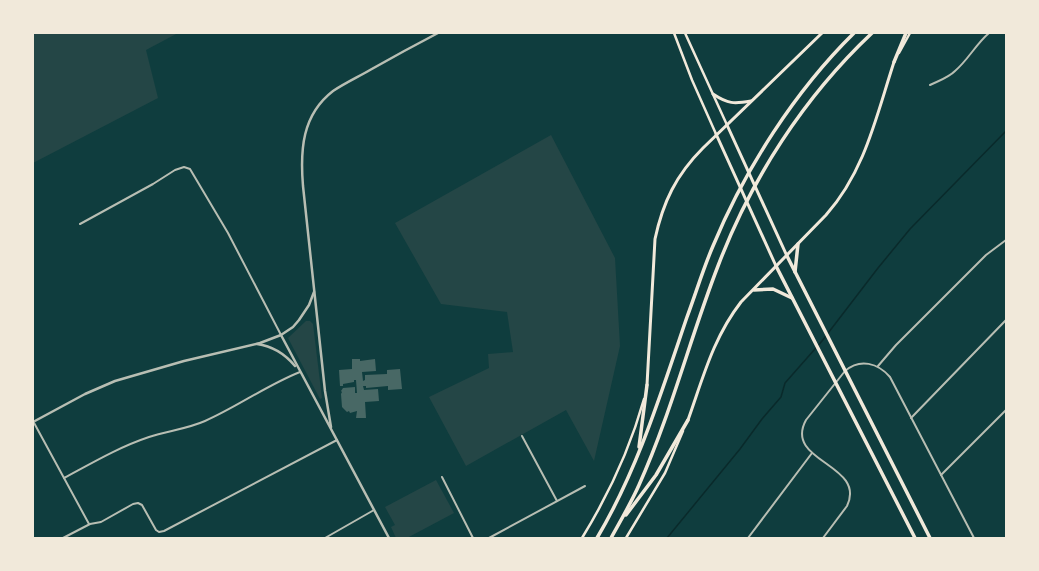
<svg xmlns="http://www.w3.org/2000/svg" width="1039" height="571" font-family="'Source Sans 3',sans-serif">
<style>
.green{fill:#244646}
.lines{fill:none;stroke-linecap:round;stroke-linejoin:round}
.stream{stroke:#0a2a2b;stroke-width:1.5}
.building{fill:#486865}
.minor{stroke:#b8beb3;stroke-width:2}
.tertiary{stroke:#b8beb3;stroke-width:2.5}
.secondary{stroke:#f1e9da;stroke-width:2.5}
.primary{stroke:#f1e9da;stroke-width:3}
.motorway{stroke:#f1e9da;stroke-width:3.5}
</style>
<rect width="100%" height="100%" fill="#0f3d3e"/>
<g class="green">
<polygon points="33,33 178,33 146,50 158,98 33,163"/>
<polygon points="551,135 615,258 620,346 594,461 566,410 466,466 429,397 489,368 488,354 513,352 507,312 441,304 395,223"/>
<polygon points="306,321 310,321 313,324 322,398 320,399 288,338"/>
<polygon points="436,480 454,513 407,538 396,538 391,527 395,525 385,507"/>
</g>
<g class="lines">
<polyline class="stream" points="667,538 740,449 762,419 781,397 785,383 822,341 878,268 910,229 1006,131"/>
</g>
<polygon class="building" points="352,359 360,359 360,361 375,359 376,371 362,372 363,381 365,380 365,375 387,374 387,370 400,369 402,389 388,390 388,386 366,388 366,386 363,386 364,390 378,389 379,401 365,402 366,418 356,418 357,411 350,413 349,411 347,412 342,407 341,394 342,392 341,391 343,388 355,387 355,393 357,393 356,380 354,380 354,382 343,384 343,386 340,386 339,370 352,369"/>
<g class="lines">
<g class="minor">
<path d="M930 85C938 81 948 78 955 71 968 60 976 44 989 33"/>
<polyline points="80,224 153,184 175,170 184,167 190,169 228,233 281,335"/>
<polyline points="878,366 896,345 986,255 1006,240"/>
<polyline points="911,418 1006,320"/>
<polyline points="33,421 89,524"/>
<polyline points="522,436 557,501"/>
<polyline points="941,475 1006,410"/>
<polyline points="442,477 473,538"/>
<path d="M64 478C92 463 119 447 149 437 167 431 187 429 205 421 237 407 267 385 300 372"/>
<polyline points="63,538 90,524 101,522 133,504 138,503 142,505 156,530 159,532 164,531 337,440"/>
<polyline points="325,538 374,510"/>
<polyline points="489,538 585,486"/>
<polyline points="748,538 812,453"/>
<path d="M823 538 847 506C867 464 783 462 806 420L845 371C860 358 878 363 890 377L974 538"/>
</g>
<g class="tertiary">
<polyline points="281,335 389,538"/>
<path d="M257 344C272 346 285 354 295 366"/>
<polyline points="33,422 85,394 115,381 184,361 260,343 281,335 293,327 299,320 309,305 314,292"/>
<path d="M331 427 325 391 303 186C300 150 302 115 333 91 345 83 358 77 370 70 393 57 415 45 438 33"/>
</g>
<g class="secondary">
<polyline points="674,33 692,80 716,134"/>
<polyline points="685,33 727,125"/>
<polyline points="899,53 910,33"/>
<path d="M582 538C609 494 630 449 644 399"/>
<polyline points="626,538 665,473 683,431"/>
</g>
<g class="primary">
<path d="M713 94C728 104 734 104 751 101"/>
<polyline points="727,125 787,256"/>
<polyline points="716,134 776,266"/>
<path d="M647 385 655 239C663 202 676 175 703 148L822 33"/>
<path d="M688 420C703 378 713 338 741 302L826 215C865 171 876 117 894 62"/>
</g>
<g class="motorway">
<polyline points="894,62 906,33"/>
<polyline points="787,256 930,538"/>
<polyline points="776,266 915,538"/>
<polyline points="795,272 798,244"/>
<polyline points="754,290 773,289 792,298"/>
<polyline points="639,447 647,385"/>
<polyline points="626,515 656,475 688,420"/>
<path d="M597 538C638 469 661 393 687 317 696 293 703 269 713 246 745 169 795 91 854 33"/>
<path d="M611 538C621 520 631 503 639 485 671 414 690 338 718 266 751 179 804 97 872 33"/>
</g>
</g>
<rect width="1039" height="571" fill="none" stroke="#f1e9da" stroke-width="68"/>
</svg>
